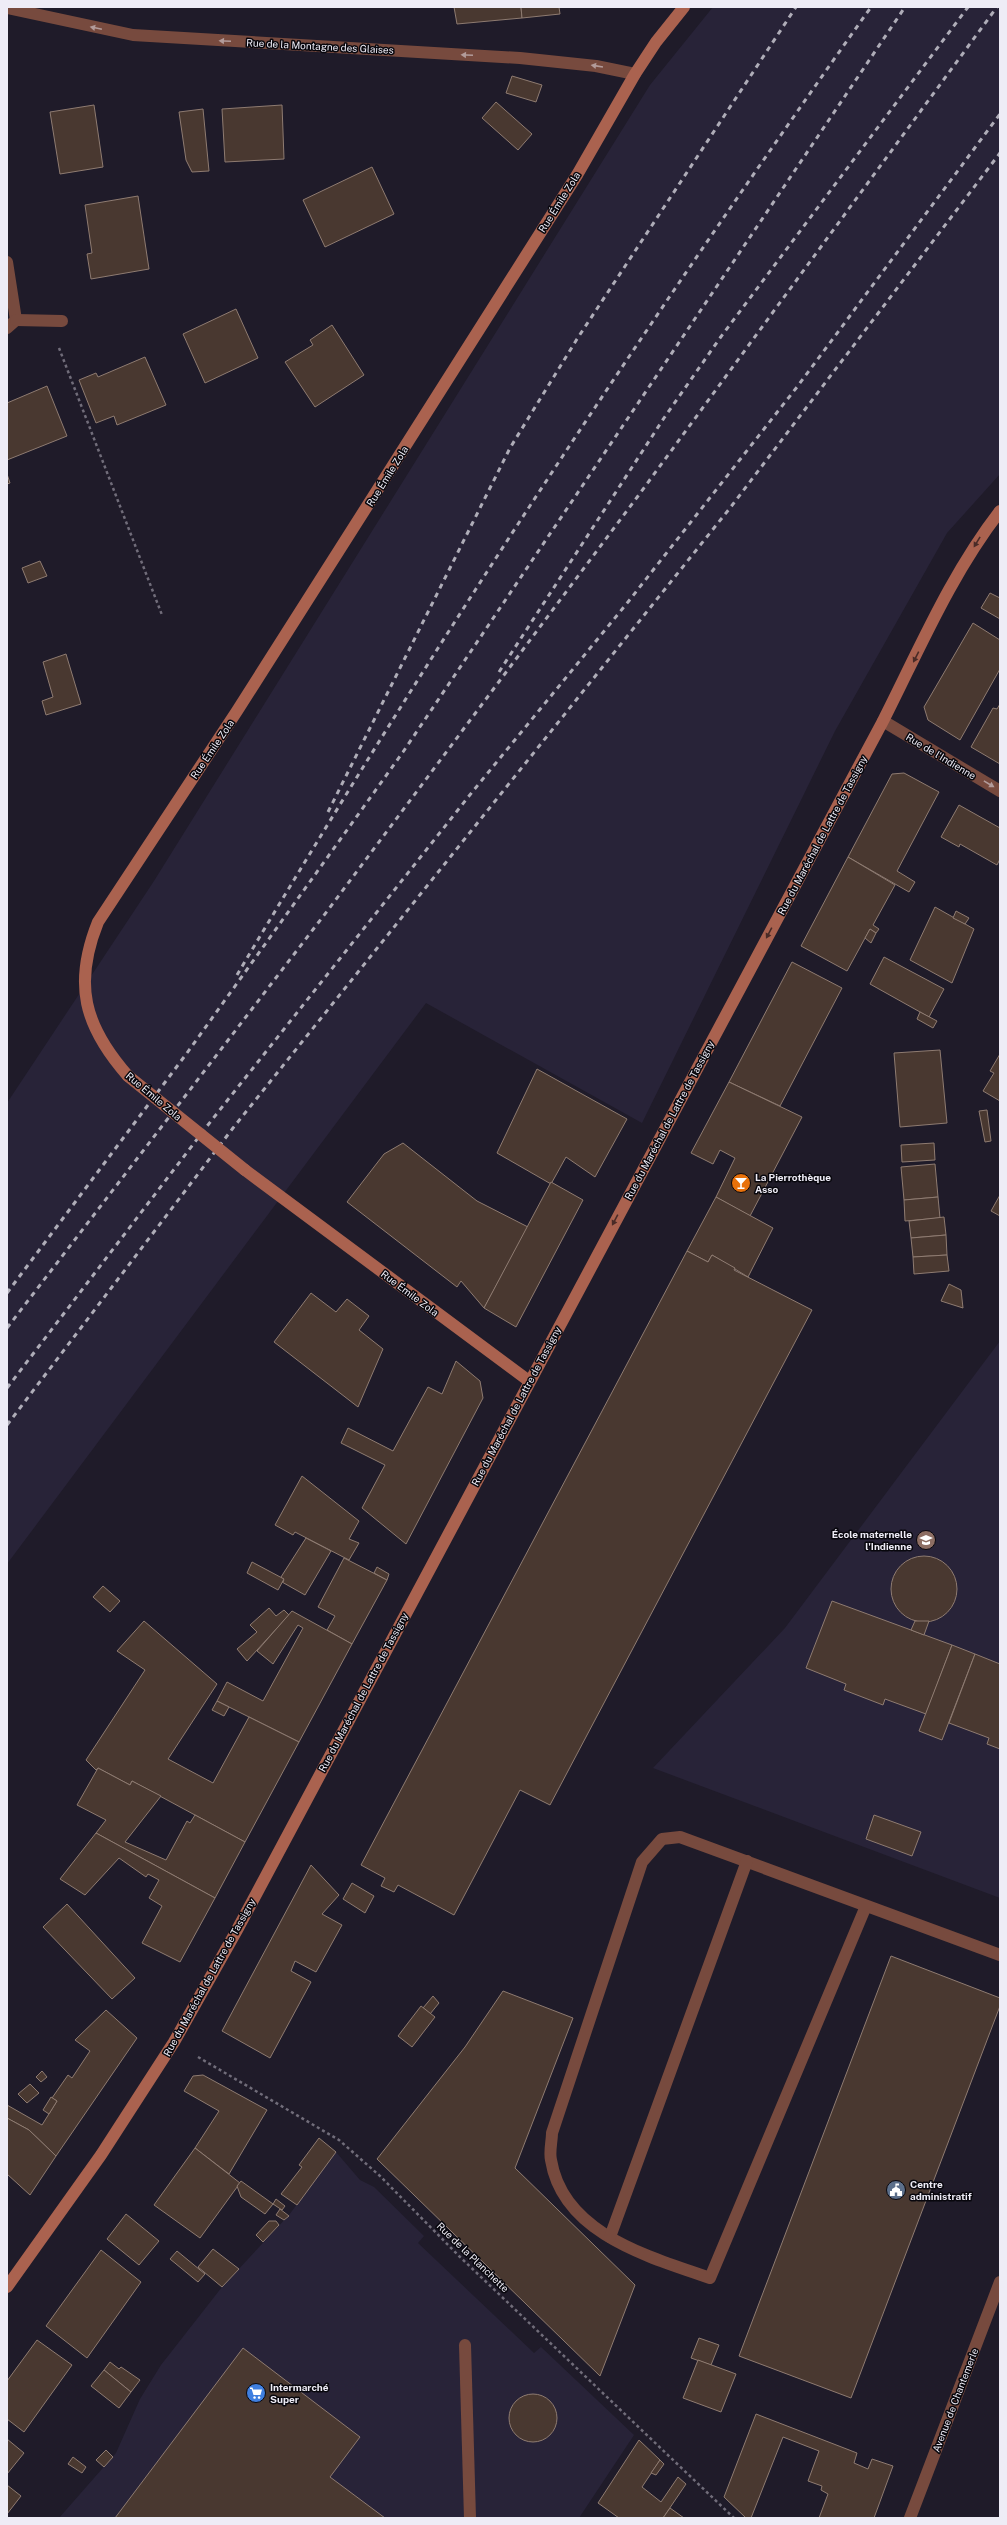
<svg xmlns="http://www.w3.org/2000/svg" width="1007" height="2525" font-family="'Public Sans',sans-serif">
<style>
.built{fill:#282338}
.building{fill:#493830;stroke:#8e7b71}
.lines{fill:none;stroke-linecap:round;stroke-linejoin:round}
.path{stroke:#716d7a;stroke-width:2.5;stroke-dasharray:3 3;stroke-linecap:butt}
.lane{stroke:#774a3e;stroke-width:12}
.street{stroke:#774a3e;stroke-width:12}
.secondary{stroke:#aa624f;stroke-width:12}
.rail{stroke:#afadb8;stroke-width:3;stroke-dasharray:5 5;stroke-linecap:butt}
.secondary-bridge{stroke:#aa624f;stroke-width:12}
.oneway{fill:#b29b9a}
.oneway2{fill:#492b27}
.labels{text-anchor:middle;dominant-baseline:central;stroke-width:3;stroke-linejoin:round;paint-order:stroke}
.street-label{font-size:10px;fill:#eeecf6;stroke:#08070d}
.poi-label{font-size:10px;font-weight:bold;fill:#eeecf6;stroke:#08070d;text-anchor:start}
</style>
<rect width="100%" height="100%" fill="#1f1b29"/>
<g class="built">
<polygon points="713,7 1000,7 1000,474 947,533 835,731 642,1123 426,1003 7,1564 7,1103 154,881 650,85"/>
<polygon points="1000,1341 1000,1898 653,1768 785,1628"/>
<polygon points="336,2152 360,2180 374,2187 424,2236 418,2243 534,2353 541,2347 634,2435 579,2518 59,2518 116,2453 140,2399 161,2365 222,2287 289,2215"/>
</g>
<g class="building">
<polygon points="454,7 521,7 522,18 457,24"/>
<polygon points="521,7 559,7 560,14 522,18"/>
<polygon points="512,76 542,85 536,102 506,93"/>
<polygon points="496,102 532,134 518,150 482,118"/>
<polygon points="94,105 103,167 60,174 50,112"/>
<polygon points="282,105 284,159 225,162 222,109"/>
<polygon points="203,109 209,171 192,172 186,160 179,112"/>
<polygon points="372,167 394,214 325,247 303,200"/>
<polygon points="138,196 149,269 91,279 87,254 92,253 85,205"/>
<polygon points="236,309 258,358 205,383 183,334"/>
<polygon points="332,325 364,375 315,407 285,362 313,345 310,340"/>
<polygon points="145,357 166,405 117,425 114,416 96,423 79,380 96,373 98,377"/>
<polygon points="47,386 67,436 7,460 7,403"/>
<polygon points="7,474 10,483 7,484"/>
<polygon points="40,561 47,576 28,583 22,568"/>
<polygon points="990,593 1000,598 1000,619 981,608"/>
<polygon points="973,623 1000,640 1000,669 960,740 928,720 924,707"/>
<polygon points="66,654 81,704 46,715 42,701 53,697 43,662"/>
<polygon points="1000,704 1000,764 971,747 993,708 997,709"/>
<polygon points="904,773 939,792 897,871 915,882 909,892 848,857 892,774"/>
<polygon points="959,805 1000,828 1000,859 997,865 960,844 959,847 941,837"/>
<polygon points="848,857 895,885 873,925 879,929 876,933 870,929 847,971 801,946"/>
<polygon points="935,907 974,929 952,983 910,960"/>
<polygon points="956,911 969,918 965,924 953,918"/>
<polygon points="870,929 876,933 871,943 865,938"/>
<polygon points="884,957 944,989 929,1017 870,984"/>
<polygon points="792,962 842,988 780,1106 729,1082"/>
<polygon points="920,1012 937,1021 933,1028 917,1019"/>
<polygon points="940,1050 947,1123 900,1127 894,1053"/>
<polygon points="1000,1054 1000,1101 983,1091 994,1073 990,1071"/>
<polygon points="537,1069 627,1119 595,1177 566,1157 551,1184 497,1153"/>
<polygon points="729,1082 802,1117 750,1216 716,1197 735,1158 720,1150 713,1164 691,1153"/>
<polygon points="987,1110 991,1141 985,1142 979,1111"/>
<polygon points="403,1143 477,1201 528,1227 484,1308 461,1281 457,1287 347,1202 384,1154"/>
<polygon points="934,1143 935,1160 902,1162 901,1145"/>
<polygon points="935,1164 938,1197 904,1200 901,1167"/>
<polygon points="551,1182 583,1200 516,1327 484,1308"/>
<polygon points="1000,1195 1000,1216 991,1211"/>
<polygon points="716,1197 773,1228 748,1277 712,1255 708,1262 687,1251"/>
<polygon points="938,1197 940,1218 905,1221 904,1200"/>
<polygon points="944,1217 946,1235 911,1238 909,1221"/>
<polygon points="946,1235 947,1255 913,1257 911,1238"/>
<polygon points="687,1251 708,1262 712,1255 735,1268 734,1270 812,1310 550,1805 520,1790 454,1915 398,1885 394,1892 381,1886 385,1878 361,1865"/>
<polygon points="947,1255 949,1271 914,1274 913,1257"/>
<polygon points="949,1284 961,1290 963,1308 941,1301"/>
<polygon points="311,1293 336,1312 347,1299 369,1316 359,1330 383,1349 358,1407 274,1342"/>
<polygon points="456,1361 480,1381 483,1398 406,1544 362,1508 385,1465 341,1443 348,1428 393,1451 428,1387 442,1394"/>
<polygon points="302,1476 359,1521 349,1539 359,1543 349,1560 295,1532 293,1535 275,1525"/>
<polygon points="306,1538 331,1551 305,1595 282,1582 284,1581 281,1577"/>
<circle cx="924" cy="1589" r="33"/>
<polygon points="344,1558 387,1580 352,1644 327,1630 335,1616 318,1607"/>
<polygon points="252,1562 284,1579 278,1590 247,1573"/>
<polygon points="377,1567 389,1574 387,1580 374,1573"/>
<polygon points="103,1586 120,1601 110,1612 93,1597"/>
<polygon points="832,1601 952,1645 926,1714 885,1699 883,1705 844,1690 846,1684 806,1668"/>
<polygon points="269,1608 276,1616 284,1610 289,1615 247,1661 237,1649 257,1632 250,1625"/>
<polygon points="292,1611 352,1644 299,1742 217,1701 227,1682 263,1701 303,1628 298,1625 273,1664 257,1651"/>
<polygon points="144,1621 217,1684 168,1759 213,1783 249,1717 299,1742 245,1842 132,1781 130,1785 98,1768 96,1770 86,1760 145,1670 117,1651"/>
<polygon points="915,1621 929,1621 924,1635 911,1630"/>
<polygon points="952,1645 975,1654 942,1740 919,1731"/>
<polygon points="975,1654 1000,1664 1000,1749 987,1744 989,1738 949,1723"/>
<polygon points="217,1701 229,1707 224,1716 212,1710"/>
<polygon points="98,1768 130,1785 132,1781 161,1796 125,1842 166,1860 187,1821 190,1823 195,1815 245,1842 215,1898 96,1833 106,1820 77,1805"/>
<polygon points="874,1815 921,1832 912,1856 866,1839"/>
<polygon points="96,1833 215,1898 180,1962 142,1943 162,1906 149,1898 159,1880 148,1874 146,1877 119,1858 85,1895 60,1879"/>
<polygon points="311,1865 339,1895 322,1914 342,1925 316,1972 295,1961 291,1971 311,1982 270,2058 222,2031"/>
<polygon points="352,1883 374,1896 365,1913 343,1899"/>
<polygon points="67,1904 135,1978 112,1999 43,1927"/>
<polygon points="891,1956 1000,1998 1000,2006 851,2398 739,2356"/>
<polygon points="503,1991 573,2018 515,2168 635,2285 600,2376 377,2159 465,2047"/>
<polygon points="433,1996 439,2003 430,2014 423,2008"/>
<polygon points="421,2006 435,2017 412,2047 398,2036"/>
<polygon points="106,2010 137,2038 56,2156 29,2130 7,2118 7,2105 42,2125 57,2101 52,2098 68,2075 72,2078 90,2051 75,2040"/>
<polygon points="42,2071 47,2077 41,2082 36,2077"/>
<polygon points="203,2075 267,2110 229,2174 195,2148 219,2111 184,2091 193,2076"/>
<polygon points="30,2084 39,2093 27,2103 18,2094"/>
<polygon points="51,2097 57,2101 49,2114 43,2110"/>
<polygon points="7,2118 29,2130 56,2156 30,2195 7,2174"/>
<polygon points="319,2138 336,2152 297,2205 281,2194 302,2167 299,2165"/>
<polygon points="195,2148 240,2183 200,2238 154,2205"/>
<polygon points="241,2181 273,2204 265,2214 241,2197 237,2186"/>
<polygon points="276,2199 285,2206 282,2210 273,2204"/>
<polygon points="280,2209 289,2216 284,2220 276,2215"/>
<polygon points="126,2214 159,2241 139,2265 107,2239"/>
<polygon points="269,2221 276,2221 279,2225 263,2242 256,2235"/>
<polygon points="213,2249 239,2269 222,2287 198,2267"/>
<polygon points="101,2250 141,2282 87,2358 46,2326"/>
<polygon points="177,2251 205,2274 198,2282 170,2259"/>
<polygon points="699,2338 719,2345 711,2365 691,2358"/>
<polygon points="37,2340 72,2365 24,2432 7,2419 7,2381"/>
<polygon points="243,2348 360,2437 330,2477 385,2518 115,2518"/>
<polygon points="698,2360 736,2374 721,2412 683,2398"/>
<polygon points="110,2362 119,2369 121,2367 140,2380 131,2392 104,2370"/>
<polygon points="104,2370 131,2392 119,2408 91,2386"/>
<circle cx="533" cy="2418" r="24"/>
<polygon points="756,2414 857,2453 854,2463 868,2469 872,2459 893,2466 874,2518 819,2518 828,2494 821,2490 822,2486 808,2481 819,2451 783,2437 751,2518 746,2518 724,2497"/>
<polygon points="7,2439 24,2453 7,2474"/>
<polygon points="639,2440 660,2460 642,2487 661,2502 678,2477 686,2484 663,2518 619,2518 598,2503"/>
<polygon points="106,2450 113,2457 104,2467 96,2460"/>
<polygon points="73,2457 86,2467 82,2473 68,2464"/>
<polygon points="660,2460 664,2464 656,2475 651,2473"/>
<polygon points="7,2485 21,2496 7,2514"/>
<polygon points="670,2508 684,2518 663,2518"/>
</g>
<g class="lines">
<g class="path">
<polyline points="59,348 162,615"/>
<polyline points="198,2057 339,2140 380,2176 460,2257 734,2518"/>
</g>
<g class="lane">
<path d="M866 1906 710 2278C650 2257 563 2234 551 2160 549 2152 552 2141 552 2133L642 1862 662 1839 680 1837 1000 1955"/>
<polyline points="610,2237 747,1861"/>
<polyline points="465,2345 470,2518"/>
</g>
<g class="street">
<polyline points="7,8 133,35 520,58 596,66 635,74"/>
<polyline points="7,262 16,320 7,328"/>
<polyline points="16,320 62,321"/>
<polyline points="883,721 1000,791"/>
<polyline points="910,2518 1000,2282"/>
</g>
<g class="secondary">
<path d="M128 1076C84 1026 73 984 98 922L237 711 378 489 577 175 635 74 656 42 684 7"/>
<polyline points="245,1170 529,1381"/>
<path d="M7 2287 101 2155 174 2042 237 1930 883 721C919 650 951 574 1000 511"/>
</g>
<g class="rail">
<polyline points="499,672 664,418 720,338 968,7"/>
<polyline points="328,812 510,448 577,339 796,7"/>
<path d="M237 975C433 644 648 321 871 7"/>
<polyline points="7,1293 187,1053 403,752 905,7"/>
<polyline points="7,1328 328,910 638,496 997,7"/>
<polyline points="7,1388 211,1121 473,791 628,602 797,387 1000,114"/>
<polyline points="7,1425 233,1128 730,508 1000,153"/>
</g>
<polyline class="secondary-bridge" points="128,1076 245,1170"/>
</g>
<defs><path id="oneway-solid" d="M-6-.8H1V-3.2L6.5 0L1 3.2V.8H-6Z"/></defs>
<g class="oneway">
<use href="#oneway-solid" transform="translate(96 28) rotate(-168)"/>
<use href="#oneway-solid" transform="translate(225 41) rotate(-177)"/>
<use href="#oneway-solid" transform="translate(467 55) rotate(-177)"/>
<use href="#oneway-solid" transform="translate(597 66) rotate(-171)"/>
<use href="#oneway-solid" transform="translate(989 784) rotate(31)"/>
</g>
<g class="oneway2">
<use href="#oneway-solid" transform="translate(977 542) rotate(121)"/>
<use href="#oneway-solid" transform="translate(916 657) rotate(117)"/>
<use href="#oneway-solid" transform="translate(769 933) rotate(118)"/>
<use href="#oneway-solid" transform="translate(615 1220) rotate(118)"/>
</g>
<defs>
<g id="bar-disc" transform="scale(1)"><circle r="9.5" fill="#e8710a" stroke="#08070d"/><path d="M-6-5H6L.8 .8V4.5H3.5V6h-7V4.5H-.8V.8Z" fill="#fff"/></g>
<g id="school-disc" transform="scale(1)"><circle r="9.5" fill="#8d6e63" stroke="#08070d"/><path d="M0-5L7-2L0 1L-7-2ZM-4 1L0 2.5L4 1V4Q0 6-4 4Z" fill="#fff"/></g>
<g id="civic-disc" transform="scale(1)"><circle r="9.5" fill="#5c6f8a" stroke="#08070d"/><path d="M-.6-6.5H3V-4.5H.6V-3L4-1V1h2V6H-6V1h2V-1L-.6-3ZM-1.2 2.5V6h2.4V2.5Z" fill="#fff"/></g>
<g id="supermarket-disc" transform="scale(1)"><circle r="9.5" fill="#3f7fe0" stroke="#08070d"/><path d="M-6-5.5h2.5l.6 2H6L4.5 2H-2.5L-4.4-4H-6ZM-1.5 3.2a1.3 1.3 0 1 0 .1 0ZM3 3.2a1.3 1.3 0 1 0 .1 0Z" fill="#fff"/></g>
</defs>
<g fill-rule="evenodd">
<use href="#bar-disc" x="741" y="1183"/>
<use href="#school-disc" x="926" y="1540"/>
<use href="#civic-disc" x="896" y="2190"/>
<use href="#supermarket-disc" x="256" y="2393"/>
</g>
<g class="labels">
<g class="street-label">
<text transform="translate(320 46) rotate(3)">Rue de la Montagne des Glaises</text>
<text transform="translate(559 202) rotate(-58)">Rue Émile Zola</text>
<text transform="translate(387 476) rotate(-58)">Rue Émile Zola</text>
<text transform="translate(212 749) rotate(-56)">Rue Émile Zola</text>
<text transform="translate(941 756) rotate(31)">Rue de l'Indienne</text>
<text transform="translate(822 835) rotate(-62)">Rue du Maréchal de Lattre de Tassigny</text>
<text transform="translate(154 1096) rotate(40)">Rue Émile Zola</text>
<text transform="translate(669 1120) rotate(-62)">Rue du Maréchal de Lattre de Tassigny</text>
<text transform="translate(410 1293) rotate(37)">Rue Émile Zola</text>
<text transform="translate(516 1406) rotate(-62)">Rue du Maréchal de Lattre de Tassigny</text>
<text transform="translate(363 1692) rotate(-62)">Rue du Maréchal de Lattre de Tassigny</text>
<text transform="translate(209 1977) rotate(-61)">Rue du Maréchal de Lattre de Tassigny</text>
<text transform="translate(473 2257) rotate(44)">Rue de la Planchette</text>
<text transform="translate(955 2400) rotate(-69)">Avenue de Chantemerle</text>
</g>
<g class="poi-label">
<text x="755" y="1177">La Pierrothèque<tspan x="755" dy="12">Asso</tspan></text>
<text x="912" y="1534" text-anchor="end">École maternelle<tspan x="912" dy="12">l'Indienne</tspan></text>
<text x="910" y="2184">Centre<tspan x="910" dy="12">administratif</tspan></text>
<text x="270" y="2387">Intermarché<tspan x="270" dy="12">Super</tspan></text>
</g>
</g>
<rect width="1007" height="2525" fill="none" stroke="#eeecf6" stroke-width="16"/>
</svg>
